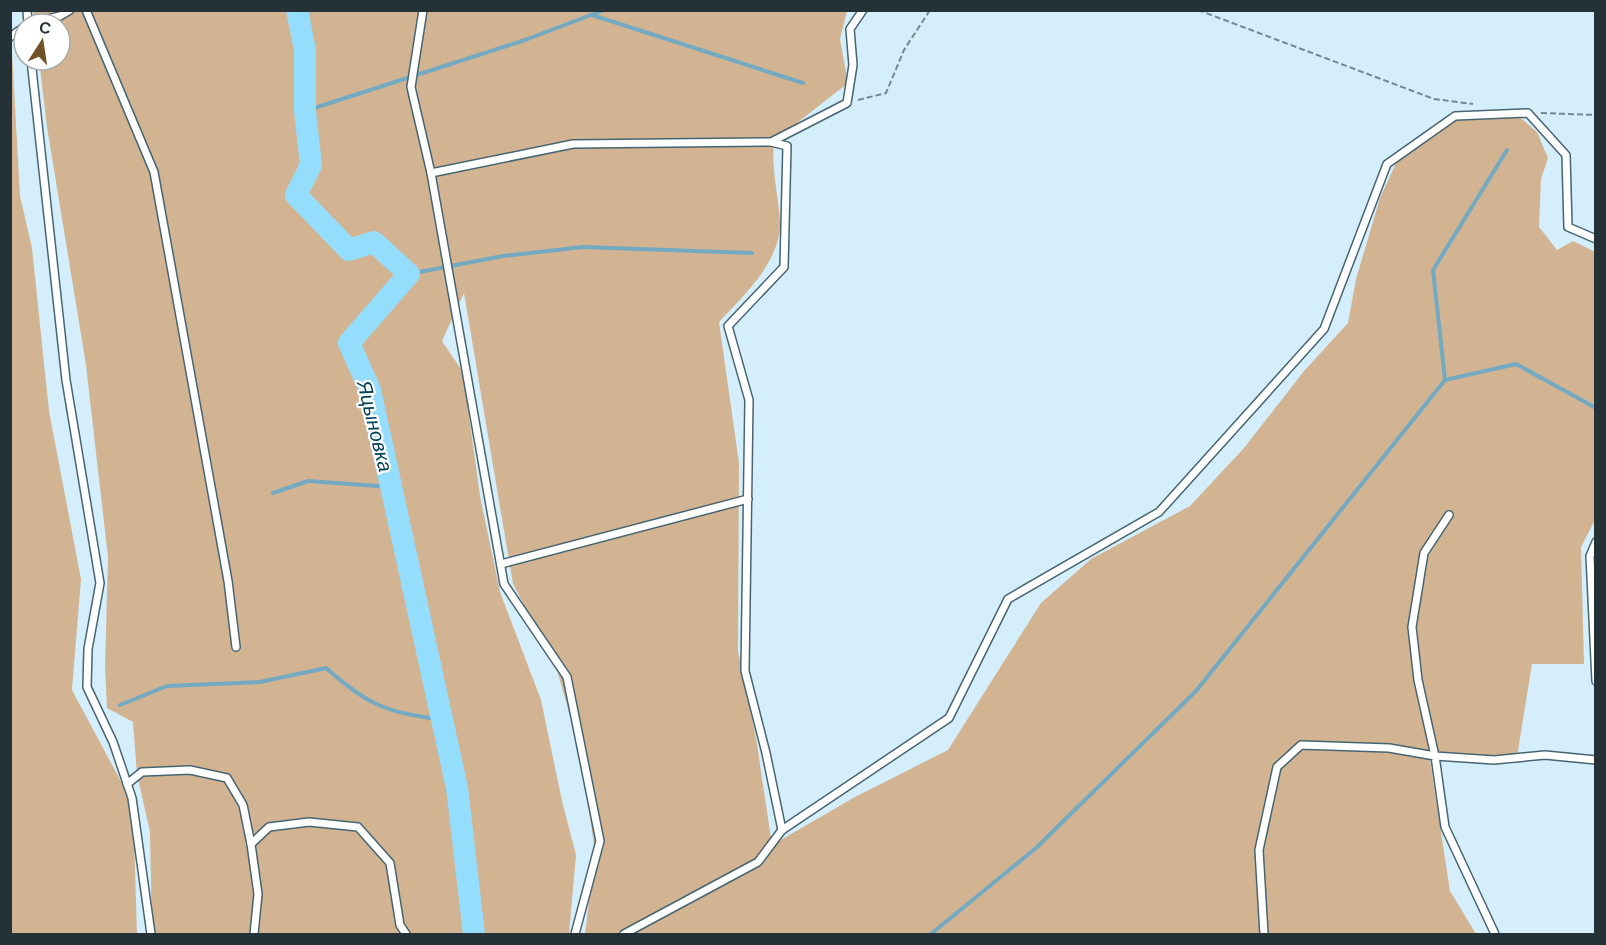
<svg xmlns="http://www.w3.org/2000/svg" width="1606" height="945" font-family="Barlow,sans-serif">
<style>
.green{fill:#d2b493}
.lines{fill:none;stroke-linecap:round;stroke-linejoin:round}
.stream{stroke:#73a9c1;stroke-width:4}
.river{stroke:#95ddfc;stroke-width:22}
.service-casing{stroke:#476571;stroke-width:10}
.path{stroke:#73878f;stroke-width:2;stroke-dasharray:6 3;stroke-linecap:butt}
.service{stroke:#fff;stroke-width:7}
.labels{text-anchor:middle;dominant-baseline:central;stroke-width:4.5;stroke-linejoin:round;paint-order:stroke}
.water-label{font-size:20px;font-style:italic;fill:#024358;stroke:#fff}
</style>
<rect width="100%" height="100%" fill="#d4effb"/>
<g class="green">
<path d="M33 11H847L840 39 848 83 774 141C771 168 778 193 780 220 782 261 744 295 719 322L739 463 738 651 756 738 772 845 855 797 948 750 1041 603 1091 559 1190 506 1244 448 1304 371 1348 323 1356 279 1380 198 1402 150 1449 117 1516 114 1537 132 1548 158 1541 179 1539 227 1557 250 1573 241 1595 252V520L1581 547 1584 664H1532L1516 763 1430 760 1450 891 1476 934H585L595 852 581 755 555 663 513 584 464 293 442 341 463 372 480 496 500 592 541 700 562 801 576 855 569 934H152L150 832 137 774 133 722 107 708 105 667 108 557 86 365 47 127 39 60H60V24H35Z"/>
<polygon points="10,15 20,196 32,248 49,411 81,579 72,690 133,804 137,934 11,934"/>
</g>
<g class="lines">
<g class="stream">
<polyline points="592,15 803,83"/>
<polyline points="305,111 525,40 604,10"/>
<polyline points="409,274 503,256 583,247 752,253"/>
<polyline points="1445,380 1433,270 1507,150"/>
<polyline points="273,493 308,481 392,487"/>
<path d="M120 705 167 686 260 682 326 668C371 707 384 711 442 720"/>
<polyline points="931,934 1036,848 1196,691 1445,380 1516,364 1596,408"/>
</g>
<polyline class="river" points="297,10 305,50 305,111 311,165 296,195 349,250 374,242 409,274 349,343 370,390 457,788 474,934"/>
<g class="service-casing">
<g id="service">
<polyline points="27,10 28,24"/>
<polyline points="86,10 154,172 228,581 236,647"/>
<polyline points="423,10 411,87 431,173 504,584 567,677 600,841 575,934"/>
<polyline points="27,24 60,16 70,10"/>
<polyline points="10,37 24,27"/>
<polyline points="31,60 66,380 100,583 88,649 87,687 113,742 132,798 151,934"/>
<polyline points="431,173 573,144 771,142"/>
<polyline points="1449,515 1424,553 1412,627 1418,680 1435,756 1494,760 1545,755 1596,760"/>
<polyline points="1596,542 1590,556 1596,681"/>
<polyline points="501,564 748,499"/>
<polyline points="127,784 142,772 190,770 227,778 243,805 251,844"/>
<polyline points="782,830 766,753 745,671 749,400 728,326 784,267 787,146 771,142 847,103 853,65 850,29 863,10"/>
<polyline points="254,934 258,894 251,844 269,827 309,822 358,827 390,863 400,925 406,934"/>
<polyline points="624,934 758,862 782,830 949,718 1008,599 1159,512 1324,329 1387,164 1455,116 1528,113 1566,155 1568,227 1596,239"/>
<polyline points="1264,934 1259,850 1277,767 1301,745 1389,748 1435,756 1445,827 1495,934"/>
</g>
</g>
<g class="path">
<polyline points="1198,10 1434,99 1473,104"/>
<polyline points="858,100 886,93 904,50 930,10"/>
<polyline points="1541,113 1596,115"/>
</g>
<use href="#service" class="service"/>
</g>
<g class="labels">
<g class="water-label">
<text transform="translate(376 426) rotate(76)">Яцыновка</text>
</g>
</g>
<rect width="1606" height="945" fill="none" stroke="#243136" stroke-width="24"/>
<g transform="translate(42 42) rotate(12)"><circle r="28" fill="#ffffff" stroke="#a7adaf" stroke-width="1.5"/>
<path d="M0-4.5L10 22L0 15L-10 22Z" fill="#735229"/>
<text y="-9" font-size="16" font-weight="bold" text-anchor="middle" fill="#243136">С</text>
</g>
</svg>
